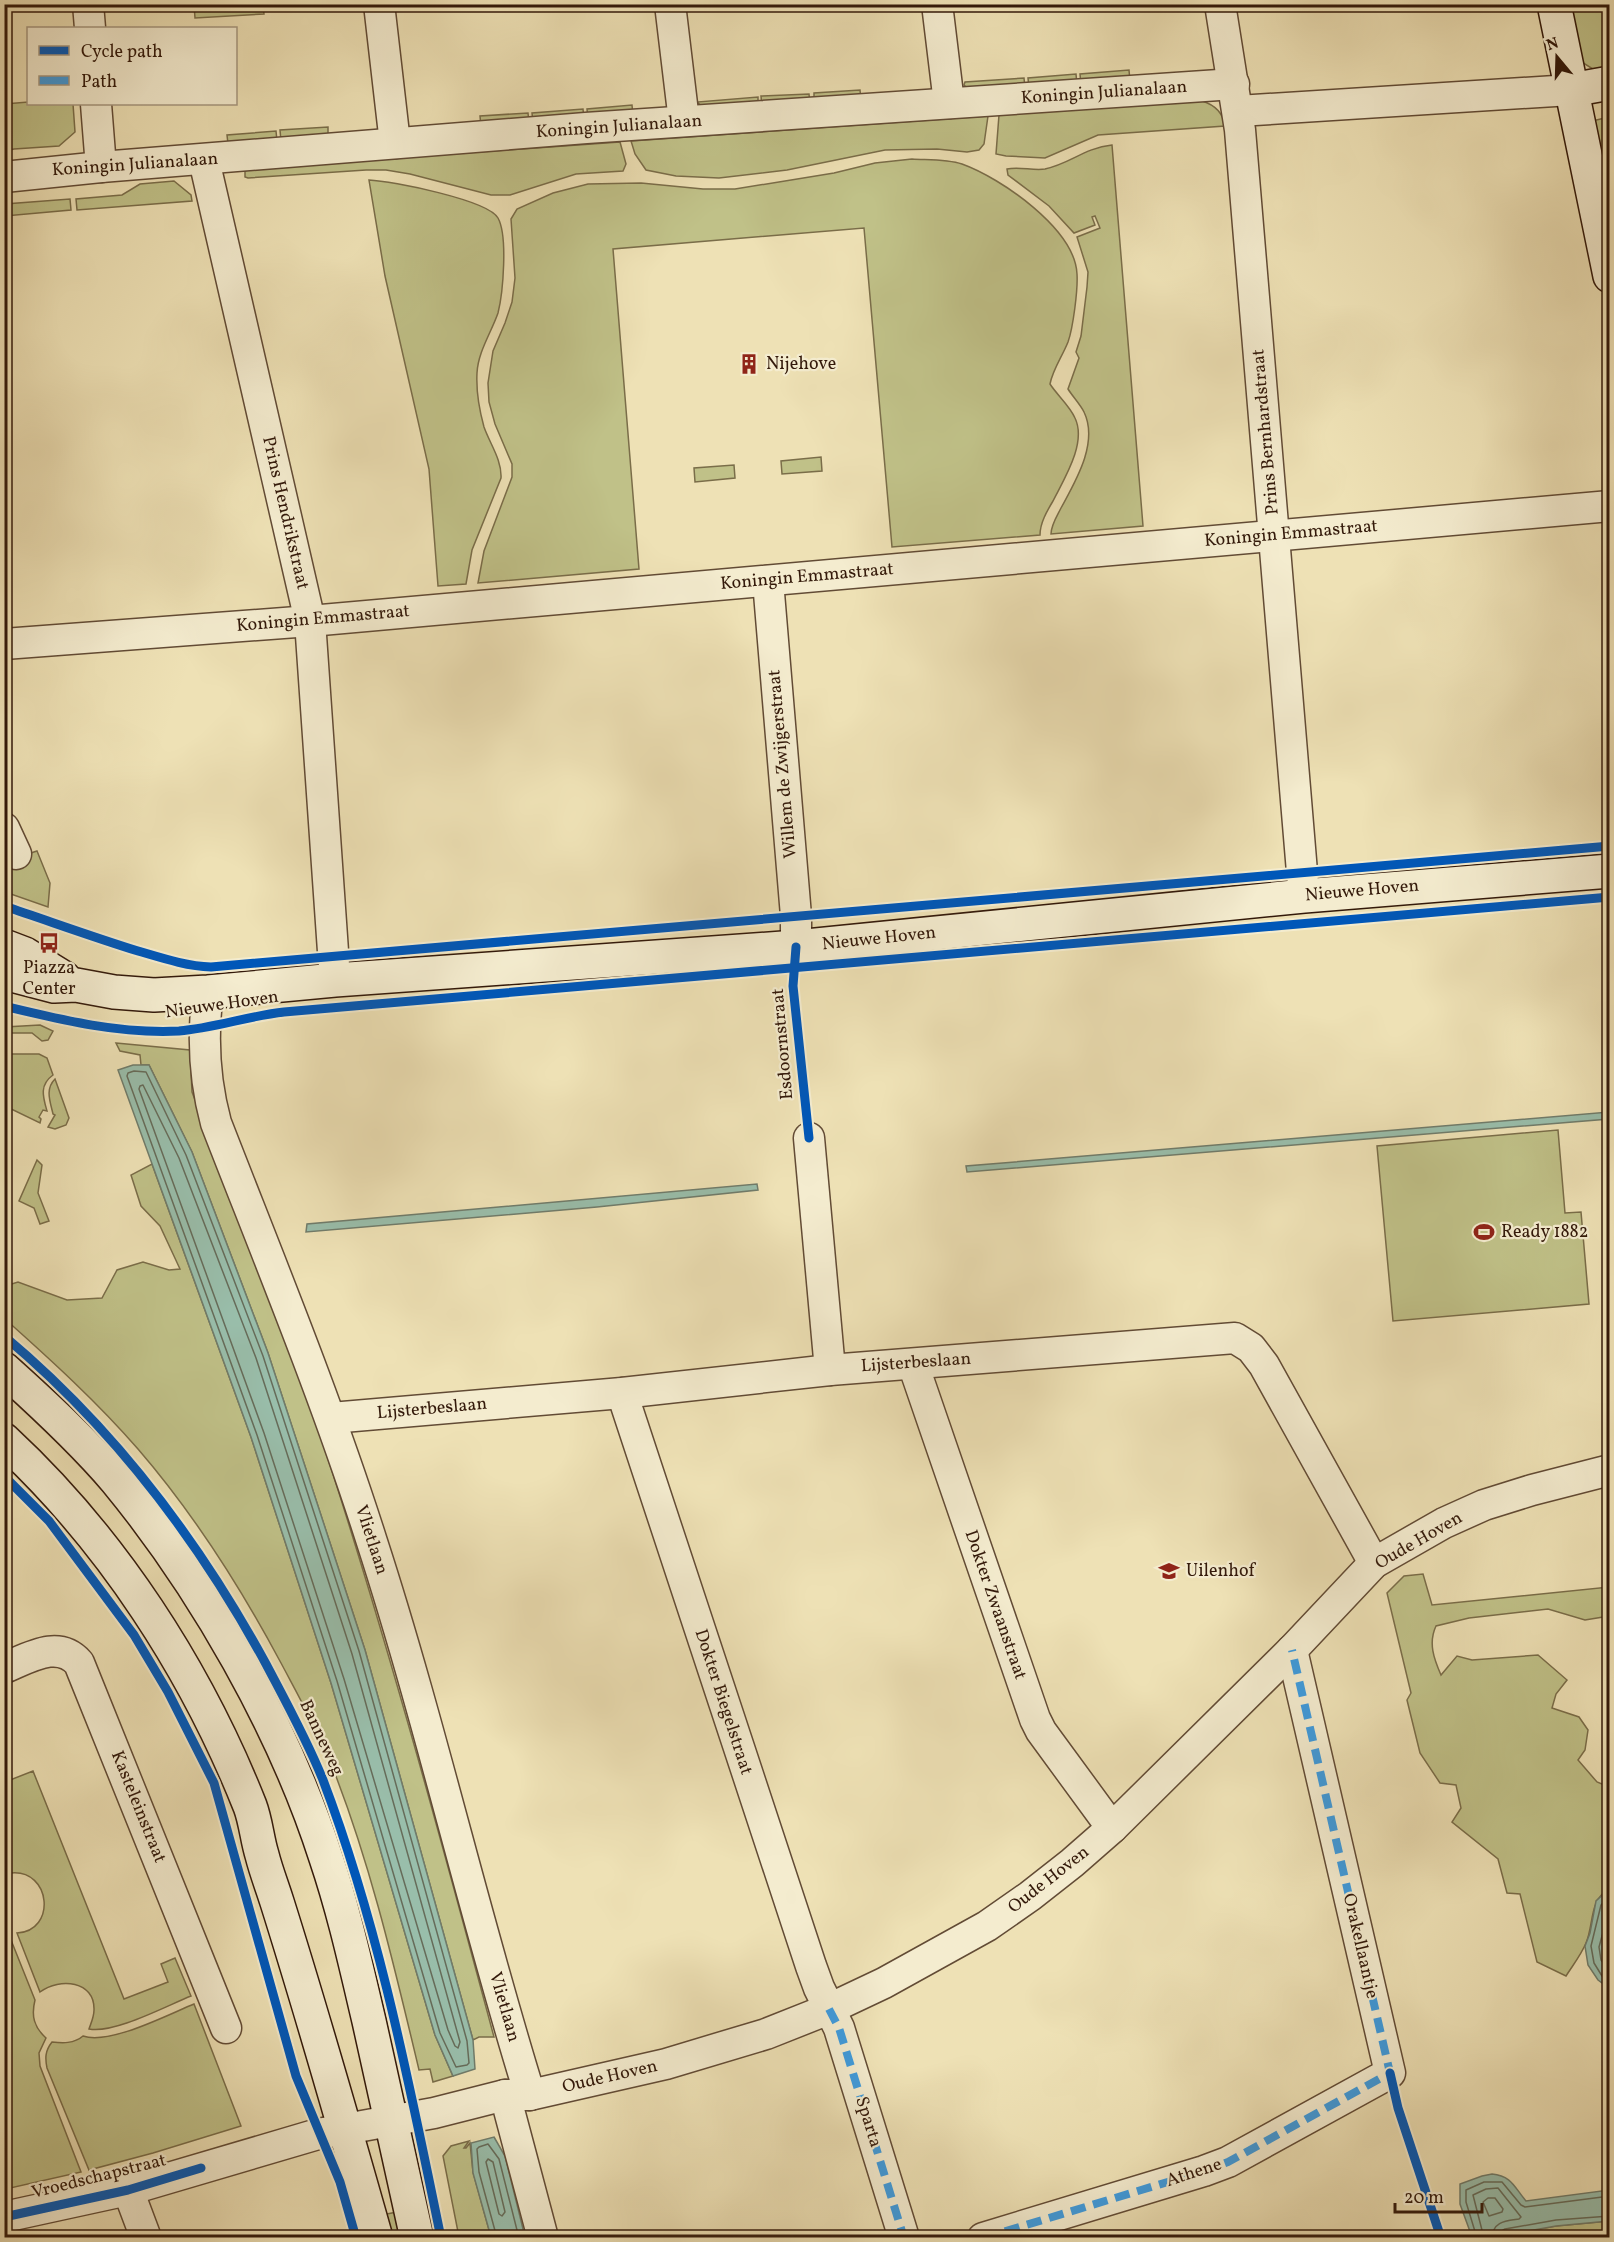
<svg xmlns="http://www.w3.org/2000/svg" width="1614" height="2242" font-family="Vollkorn,serif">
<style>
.green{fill:#c0c188;stroke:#7a6d49;stroke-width:1.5}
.water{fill:#99beab;stroke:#707c6b;stroke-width:1.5}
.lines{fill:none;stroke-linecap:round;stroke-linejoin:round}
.shore{stroke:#666c5a;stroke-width:1.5}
.street-casing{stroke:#624b35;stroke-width:33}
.secondary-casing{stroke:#33190a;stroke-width:36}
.street{stroke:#f4eccf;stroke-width:30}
.secondary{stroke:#f4eccf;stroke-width:33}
.quiet{stroke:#3e9bde;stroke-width:8;stroke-dasharray:15 8;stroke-linecap:butt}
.cycleway-casing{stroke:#f4eccf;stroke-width:13}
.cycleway{stroke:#0057b8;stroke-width:9}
.labels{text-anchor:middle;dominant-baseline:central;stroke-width:4.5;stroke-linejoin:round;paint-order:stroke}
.street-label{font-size:18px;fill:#33190a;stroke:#f4eccf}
.poi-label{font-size:18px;fill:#33190a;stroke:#f4eccf;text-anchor:start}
</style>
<rect width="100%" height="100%" fill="#eee1b5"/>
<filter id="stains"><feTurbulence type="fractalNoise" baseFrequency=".00333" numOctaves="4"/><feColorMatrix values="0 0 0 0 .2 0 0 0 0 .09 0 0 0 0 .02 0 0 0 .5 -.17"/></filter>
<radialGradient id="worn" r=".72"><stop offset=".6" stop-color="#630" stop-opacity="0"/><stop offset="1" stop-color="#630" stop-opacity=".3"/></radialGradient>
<g class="green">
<polygon points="194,5 263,5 264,14 195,18"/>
<polygon points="1566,5 1609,5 1609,71 1596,71 1580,61"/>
<polygon points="1129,70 1130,81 1081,85 1080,74"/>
<polygon points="1076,74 1077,85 1029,88 1028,78"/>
<polygon points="1024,78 1025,88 967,88 964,85 965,82"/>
<polygon points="860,90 861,100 814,103 814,93"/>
<polygon points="809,94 810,104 762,107 761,96"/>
<polygon points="758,97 758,107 704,108 697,102"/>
<path d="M1202 101C1215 105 1223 112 1225 126L1098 135 1045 158 1006 156 996 154 999 115Z"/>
<polygon points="28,102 28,104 73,104 75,132 59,146 14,149 5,151 5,104"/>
<polygon points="632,105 633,116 588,119 587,109"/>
<polygon points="583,109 584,119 533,123 532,113"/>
<polygon points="528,113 529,123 481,127 480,116"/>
<polygon points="988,116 984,144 979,150 967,152 937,149 885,150 787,170 719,178 676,176 646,170 635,154 631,141"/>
<polygon points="1609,117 1609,218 1592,121"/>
<polygon points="328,127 328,137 281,141 280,130"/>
<polygon points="276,131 277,141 228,144 227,135"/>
<polygon points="620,142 626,164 623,171 576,174 510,195 491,195 410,174 386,170 366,170 248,178 245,177 245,171 254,168"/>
<path d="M1112 145 1143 526 1051 534C1051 525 1057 516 1061 508 1075 482 1099 443 1084 412 1080 404 1073 397 1068 389L1079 358 1076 352 1081 336 1087 287 1088 272 1077 237 1100 228 1095 216 1092 217 1095 225 1074 233 1049 206 1008 175 1007 169C1019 166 1033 171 1045 169 1070 164 1084 148 1112 145Z"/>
<path d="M912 159C928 160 947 159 962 164 1001 178 1075 229 1077 274 1078 290 1073 328 1068 342 1062 357 1053 369 1050 384 1057 395 1070 406 1075 418 1087 443 1064 479 1053 501 1047 511 1040 523 1040 535L892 547 864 228 613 249 639 569 478 583 484 551 512 477V464L495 424 489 402 488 383 493 351 505 323 512 302 515 278 511 219 517 209 553 193 588 184 641 183 703 189H735L834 173 875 163Z"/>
<path d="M369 180C392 181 488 200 498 218 508 236 503 293 498 313 491 333 478 352 477 373 476 392 479 409 484 427 490 444 502 460 501 478L472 550 466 584 438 586 429 469 385 276Z"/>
<polygon points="174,181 191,195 192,201 77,210 76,199 122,195 140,184"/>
<polygon points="70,199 71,210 5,216 5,204"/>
<polygon points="821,457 822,471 782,474 781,461"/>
<polygon points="734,465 735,478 695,482 694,468"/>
<polygon points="37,851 50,883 48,907 5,892 4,858 6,861"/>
<polygon points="40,1025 53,1031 48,1040 42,1041 32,1033 5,1033 5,1027"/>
<path d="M116 1043 190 1050 192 1092C240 1217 291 1343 332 1471 392 1658 443 1847 494 2037H479L473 2040 365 1650 268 1353 192 1152 149 1065H141L140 1055 120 1051Z"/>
<path d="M5 1054H39L47 1058 53 1075C39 1085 43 1097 47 1111L43 1110 39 1117 41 1119 40 1123 7 1107 5 1100Z"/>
<path d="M55 1079 69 1118 66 1125 55 1129 48 1127 55 1115 53 1114C50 1101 45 1089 55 1079Z"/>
<polygon points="1558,1130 1565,1213 1581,1212 1589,1304 1393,1321 1377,1146"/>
<polygon points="37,1160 42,1165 38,1193 49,1221 40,1224 34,1208 19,1201"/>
<path d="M152 1164 251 1437 331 1683 435 2035 453 2076 433 2082 430 2069 419 2070C394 1965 370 1861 330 1761 316 1727 298 1695 281 1663 241 1588 194 1514 138 1449 97 1402 51 1360 5 1319V1286L18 1282 67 1300 102 1298 117 1270 143 1262 169 1270 180 1269 160 1226 141 1206 131 1175Z"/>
<path d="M1423 1574 1432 1605 1609 1587V1616L1585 1620 1548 1609 1469 1618 1436 1626C1428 1643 1434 1659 1441 1675L1457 1656 1472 1660 1538 1655 1567 1680 1556 1694 1552 1708 1579 1717 1588 1730 1585 1750 1578 1760 1597 1782 1609 1787V1889C1589 1900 1594 1924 1586 1943 1581 1955 1573 1965 1566 1976L1537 1962 1520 1894 1507 1893 1498 1859 1452 1822 1461 1808 1456 1785 1440 1783 1420 1753 1407 1700 1411 1693 1387 1593 1404 1576Z"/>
<path d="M33 1771 124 1999 168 1982 161 1964 175 1958 191 1996C166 2006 114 2034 89 2029 91 2023 94 2017 94 2010 95 1981 60 1977 40 1992L17 1933C57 1931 51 1869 11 1873L5 1859V1782Z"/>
<path d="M5 1925 35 2000C31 2016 34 2027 46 2038L39 2053 40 2066 81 2172 6 2189 4 2185Z"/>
<path d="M194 2004 241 2126 153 2153 89 2170 47 2068C45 2058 45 2051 52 2042 62 2043 74 2044 83 2036 110 2045 167 2015 194 2004Z"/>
<polygon points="469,2141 464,2148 466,2148 470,2143 473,2172 491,2237 459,2237 443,2156 451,2146"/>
<polygon points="397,2212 403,2237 383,2237 377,2216"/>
<polygon points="1609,2221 1609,2237 1504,2238 1505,2235 1556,2226"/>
</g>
<g class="water">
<polygon points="133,1065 149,1065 192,1152 268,1353 365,1650 473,2040 475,2069 453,2076 435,2035 331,1683 251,1437 118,1070"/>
<polygon points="1609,1112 1609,1119 967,1172 966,1166"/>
<polygon points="757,1184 758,1190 597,1207 306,1232 307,1224"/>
<polygon points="1609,1889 1609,1988 1598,1980 1588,1965 1585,1946 1590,1933 1596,1901"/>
<polygon points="494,2137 505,2156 525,2237 491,2237 473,2173 471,2143"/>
<path d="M1492 2174C1512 2176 1514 2187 1526 2201L1609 2190V2221L1556 2226 1505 2235 1504 2237H1472L1460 2204V2184L1482 2176Z"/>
</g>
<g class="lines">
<g class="shore">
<polygon points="134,1071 146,1072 186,1155 263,1356 359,1651 467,2041 469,2063 467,2065 456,2067 440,2033 337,1681 257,1435 127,1076 128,1073"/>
<polygon points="143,1085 179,1158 256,1358 352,1654 460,2042 458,2048 455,2046 448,2030 344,1679 264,1433 139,1089 140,1086"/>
<polyline points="1610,1896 1601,1905 1591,1946 1594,1963 1602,1976 1610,1981"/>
<polyline points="1610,1907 1599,1947 1601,1960 1610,1972"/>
<polygon points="488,2159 493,2162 505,2212 502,2216 499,2214 486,2162"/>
<polygon points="1488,2198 1495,2198 1503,2209 1502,2212 1489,2216 1483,2202"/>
<polyline points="497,2238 479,2172 477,2149 479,2147 488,2144 499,2159 519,2238"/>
<polyline points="1477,2238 1466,2202 1466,2190 1484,2182 1502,2182 1521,2205 1525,2207 1610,2196"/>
<path d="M1484 2238 1473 2195 1486 2189 1498 2188 1521 2217 1519 2219C1506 2221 1493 2221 1492 2238"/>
<polyline points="1499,2238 1500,2232 1505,2229 1556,2220 1610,2216"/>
</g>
<g class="street-casing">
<g id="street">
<polyline points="88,4 90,28"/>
<polyline points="379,4 395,143"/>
<polyline points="670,4 684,121"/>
<polyline points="937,4 949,103"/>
<polyline points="1220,4 1240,130 1304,896"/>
<polyline points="96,104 101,167"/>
<polyline points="1238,111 1571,90"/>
<polyline points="204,160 310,621 335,980"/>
<polyline points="4,177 101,167 586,128 1234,84"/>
<polyline points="768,581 796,916 796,947"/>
<polyline points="4,644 310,621 1610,506"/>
<polyline points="4,828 16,854"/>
<path d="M208 992C202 1037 204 1079 216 1123 270 1262 327 1400 372 1542 431 1724 473 1912 530 2095"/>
<polyline points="809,1138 830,1370"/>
<polyline points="913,1364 1035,1719 1041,1731 1112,1828"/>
<polyline points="622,1393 811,1966 819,1988 839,2028 904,2238"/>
<polyline points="331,1418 622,1393 830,1370 1235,1338 1251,1348 1264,1365 1374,1563"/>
<path d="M4 1668C29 1658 58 1639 79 1663L226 2028"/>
<polyline points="505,2095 543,2238"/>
<polyline points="128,2190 146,2238"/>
<polyline points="4,2217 128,2190 318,2134 434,2113 505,2095 530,2095 666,2064 766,2034 829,2009 884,1983 987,1926 1030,1896 1072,1863 1112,1828 1292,1650 1374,1563 1444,1523 1484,1505 1532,1490 1610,1470"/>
<polyline points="983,2238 1204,2171 1228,2162 1390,2073 1292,1650"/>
</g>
</g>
<g class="secondary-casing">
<g id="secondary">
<polyline points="1554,4 1610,276"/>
<polyline points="1571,90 1610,83"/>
<polyline points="4,946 25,954 64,978"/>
<polyline points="4,973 54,986 76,985 114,992 154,995 208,992 335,980 796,947 1304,896 1610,871"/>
<path d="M4 1369C43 1404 82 1440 116 1480 204 1587 284 1727 326 1858 344 1911 356 1966 369 2021 385 2093 401 2165 417 2238"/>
<path d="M4 1440C112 1540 196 1670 250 1806 256 1822 257 1839 262 1855 266 1871 272 1886 277 1902 312 2013 344 2125 376 2238"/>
</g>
</g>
<use href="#street" class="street"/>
<use href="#secondary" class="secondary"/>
<g class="quiet">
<polyline points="829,2009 839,2028 904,2238"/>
<polyline points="983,2238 1204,2171 1228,2162 1390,2073 1292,1650"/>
</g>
<g class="cycleway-casing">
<g id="cycleway">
<path d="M4 906C49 921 93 937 138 951 162 958 186 966 211 967L1610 846"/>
<polyline points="796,947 793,986 809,1138"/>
<path d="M4 1006C62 1020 119 1034 179 1031 214 1028 248 1016 284 1012L1610 897"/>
<path d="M4 1336C114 1428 198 1539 266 1664 286 1702 307 1740 323 1780 379 1927 409 2083 441 2238"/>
<polyline points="4,1476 49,1521 134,1635 168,1692 214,1783 296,2076 340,2182 356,2238"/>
<polyline points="1390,2073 1398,2108 1441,2238"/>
<polyline points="4,2217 128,2190 201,2168"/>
</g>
</g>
<use href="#cycleway" class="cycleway"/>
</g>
<defs>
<g id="building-bare" transform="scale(1.62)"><path d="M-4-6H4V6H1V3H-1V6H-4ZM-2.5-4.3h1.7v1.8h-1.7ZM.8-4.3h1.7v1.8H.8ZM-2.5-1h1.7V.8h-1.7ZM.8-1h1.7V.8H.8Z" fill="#8f2418" stroke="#f4eccf" stroke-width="2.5" paint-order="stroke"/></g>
<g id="bus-bare" transform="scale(1.62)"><path d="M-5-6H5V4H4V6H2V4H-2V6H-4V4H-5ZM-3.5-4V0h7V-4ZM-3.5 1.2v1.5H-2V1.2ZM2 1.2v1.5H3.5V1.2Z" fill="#8f2418" stroke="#f4eccf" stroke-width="2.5" paint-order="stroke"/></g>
<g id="stadium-bare" transform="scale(1.62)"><path d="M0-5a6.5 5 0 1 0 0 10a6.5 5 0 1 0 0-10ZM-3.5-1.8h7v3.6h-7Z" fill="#8f2418" stroke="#f4eccf" stroke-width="2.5" paint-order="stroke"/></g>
<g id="school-bare" transform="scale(1.62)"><path d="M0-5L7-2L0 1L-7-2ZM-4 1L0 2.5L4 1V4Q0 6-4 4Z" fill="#8f2418" stroke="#f4eccf" stroke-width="2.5" paint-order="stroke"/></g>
</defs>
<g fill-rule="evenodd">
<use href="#building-bare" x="749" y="364"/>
<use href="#bus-bare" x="49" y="943"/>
<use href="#stadium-bare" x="1484" y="1232"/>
<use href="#school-bare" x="1169" y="1571"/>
</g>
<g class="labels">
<g class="street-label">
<text transform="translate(1104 93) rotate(-4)">Koningin Julianalaan</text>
<text transform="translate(619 127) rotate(-4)">Koningin Julianalaan</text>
<text transform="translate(135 165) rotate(-4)">Koningin Julianalaan</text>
<text transform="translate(1266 432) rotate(-95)">Prins Bernhardstraat</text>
<text transform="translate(285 513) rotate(77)">Prins Hendrikstraat</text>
<text transform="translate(1291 534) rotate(-5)">Koningin Emmastraat</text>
<text transform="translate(807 577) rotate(-5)">Koningin Emmastraat</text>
<text transform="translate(323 619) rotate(-5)">Koningin Emmastraat</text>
<text transform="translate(783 764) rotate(-95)">Willem de Zwijgerstraat</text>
<text transform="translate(1362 891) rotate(-5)">Nieuwe Hoven</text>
<text transform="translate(879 939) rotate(-6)">Nieuwe Hoven</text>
<text transform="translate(222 1005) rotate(-8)">Nieuwe Hoven</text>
<text transform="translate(783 1044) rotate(-95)">Esdoornstraat</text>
<text transform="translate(916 1363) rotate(-4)">Lijsterbeslaan</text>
<text transform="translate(432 1409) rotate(-5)">Lijsterbeslaan</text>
<text transform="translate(371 1540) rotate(72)">Vlietlaan</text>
<text transform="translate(1419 1541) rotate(-30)">Oude Hoven</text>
<text transform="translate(995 1605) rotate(71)">Dokter Zwaanstraat</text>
<text transform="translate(723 1702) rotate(72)">Dokter Biegelstraat</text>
<text transform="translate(321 1738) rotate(65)">Banneweg</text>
<text transform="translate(138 1807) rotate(68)">Kasteleinstraat</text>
<text transform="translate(1049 1880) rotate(-38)">Oude Hoven</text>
<text transform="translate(1360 1946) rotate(77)">Orakellaantje</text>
<text transform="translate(504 2007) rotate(74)">Vlietlaan</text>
<text transform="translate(610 2077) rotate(-13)">Oude Hoven</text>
<text transform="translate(868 2122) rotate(73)">Sparta</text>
<text transform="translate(1194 2173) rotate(-18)">Athene</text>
<text transform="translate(99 2177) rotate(-14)">Vroedschapstraat</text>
</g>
<g class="poi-label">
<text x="766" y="364">Nijehove</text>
<text x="49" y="968" text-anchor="middle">Piazza<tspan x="49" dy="21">Center</tspan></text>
<text x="1501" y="1232">Ready 1882</text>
<text x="1186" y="1571">Uilenhof</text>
</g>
</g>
<rect width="1614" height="2242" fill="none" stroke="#eee1b5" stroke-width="24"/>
<rect x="6" y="6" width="1602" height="2230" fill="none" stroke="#33190a" stroke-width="3"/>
<rect x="12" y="12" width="1590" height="2218" fill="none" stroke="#33190a" stroke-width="1.5"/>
<rect x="27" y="27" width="210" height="78" fill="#f4eccf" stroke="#a79880" stroke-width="1.5"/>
<rect x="39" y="46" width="30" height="9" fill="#0057b8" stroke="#a79880" stroke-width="1.5"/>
<text x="81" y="57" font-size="18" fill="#33190a">Cycle path</text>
<rect x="39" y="76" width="30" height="9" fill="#3e9bde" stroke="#a79880" stroke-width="1.5"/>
<text x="81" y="87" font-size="18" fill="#33190a">Path</text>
<g transform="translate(1557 57) rotate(341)" stroke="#f4eccf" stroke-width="4.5" paint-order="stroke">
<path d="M0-4.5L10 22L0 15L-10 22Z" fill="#33190a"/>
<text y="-9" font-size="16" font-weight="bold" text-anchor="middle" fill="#33190a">N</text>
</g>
<path d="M1395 2203v9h87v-9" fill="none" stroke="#33190a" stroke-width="3"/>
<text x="1404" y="2203" font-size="18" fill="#33190a" stroke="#f4eccf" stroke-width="4.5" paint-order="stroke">20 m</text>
<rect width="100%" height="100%" filter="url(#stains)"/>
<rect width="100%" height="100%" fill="url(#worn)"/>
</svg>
